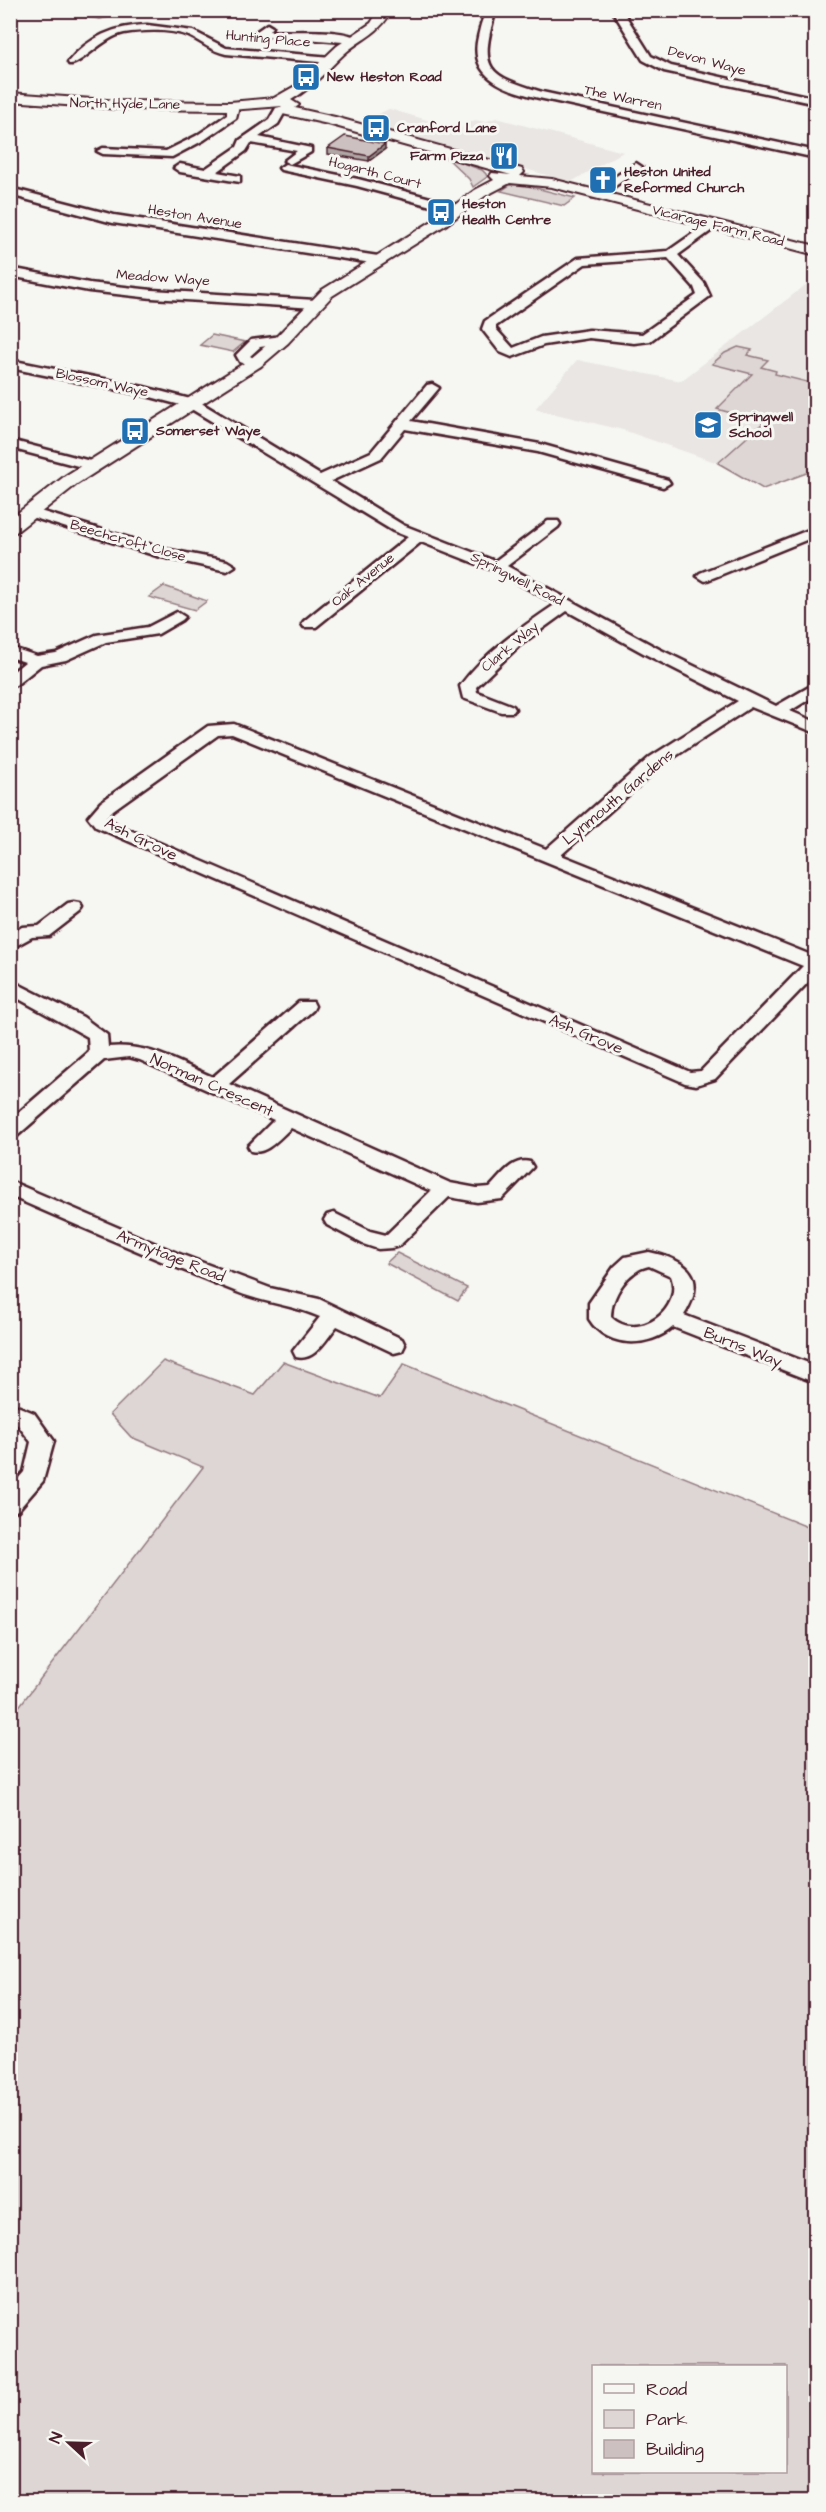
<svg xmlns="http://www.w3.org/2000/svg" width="826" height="2512" font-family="'Architects Daughter',sans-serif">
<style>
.built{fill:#e9e6e3}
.green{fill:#ddd6d5;stroke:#947a80;stroke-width:1.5;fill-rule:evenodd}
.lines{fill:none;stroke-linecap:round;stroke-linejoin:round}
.minor-casing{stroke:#4a1f2b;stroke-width:5}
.tertiary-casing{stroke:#4a1f2b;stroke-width:4}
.minor{fill:#f6f6f2;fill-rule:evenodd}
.tertiary{fill:#f6f6f2;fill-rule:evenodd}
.wall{fill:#afa6a5;stroke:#4a1f2b;stroke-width:1.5}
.shaded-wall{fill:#8f8786;stroke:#4a1f2b;stroke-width:1.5}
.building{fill:#ccc1c0;stroke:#4a1f2b;stroke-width:1.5}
.labels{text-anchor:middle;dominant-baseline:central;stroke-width:6;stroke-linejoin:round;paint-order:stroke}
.far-street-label{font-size:14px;fill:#4a1f2b;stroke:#f6f6f2}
.far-poi-label{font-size:14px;font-weight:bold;fill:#4a1f2b;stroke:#f6f6f2;text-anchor:start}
.street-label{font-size:16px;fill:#4a1f2b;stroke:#f6f6f2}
</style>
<rect width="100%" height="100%" fill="#f6f6f2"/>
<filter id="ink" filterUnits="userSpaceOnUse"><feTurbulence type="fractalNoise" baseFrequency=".0167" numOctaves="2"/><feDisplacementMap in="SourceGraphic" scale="12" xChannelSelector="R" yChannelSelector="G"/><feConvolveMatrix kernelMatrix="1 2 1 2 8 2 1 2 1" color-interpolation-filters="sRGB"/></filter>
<g filter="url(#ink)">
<g class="built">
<polygon points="389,109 458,129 475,120 485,122 496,118 623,152 571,182 362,122"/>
<polygon points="811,281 815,282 815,469 763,489 718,463 623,430 535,409 577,360 681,381"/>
</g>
<g class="green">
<polygon points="45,11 203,11 201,16 128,13 100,19"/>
<polygon points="446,157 482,170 486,174 487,177 473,187 469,179"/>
<polygon points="520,184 575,198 564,206 501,191 510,185"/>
<polygon points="212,335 245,342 233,352 200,345"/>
<polygon points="738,347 752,350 747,355 768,360 761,367 776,371 775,374 815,384 815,470 763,489 718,463 764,422 717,409 752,374 712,364 725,353"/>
<polygon points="164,586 207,601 195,610 149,597"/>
<polygon points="397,1253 467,1288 458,1301 386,1263"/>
<path d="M163 1361 255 1395 283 1362 380 1398 404 1364 815 1530V2501H11V1717L203 1467 131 1437 110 1414ZM786 2366V2472H594V2366Z"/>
</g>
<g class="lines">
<g class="minor-casing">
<g id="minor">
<path d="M488 10 495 13C479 70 487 75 542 92L816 151V158L539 98C507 90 468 78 478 37 480 28 482 17 488 10Z"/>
<polygon points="612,10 622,10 651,56 671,66 816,98 816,104 664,71 643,60"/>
<path d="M267 24 272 27 269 31C292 33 344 27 360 40L355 43 257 35V31Z"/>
<path d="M147 25 193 31 226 48 331 57 336 60 331 63 226 54C211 51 202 42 189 36 170 29 144 30 124 33 103 37 80 66 69 64L68 62C89 37 114 26 147 25Z"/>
<polygon points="233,103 239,106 236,118 204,140 172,157 103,154 97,151 103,148 166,151 196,136 227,115 227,106"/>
<polygon points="280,107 286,110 278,124 259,137 311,148 311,152 290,164 284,161 297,151 251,143 246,151 217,172 240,176 240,182 180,172 174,168 180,164 205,169 237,147 240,140 269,120 276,108"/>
<polygon points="636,163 642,167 640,169 599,197 591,197 589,194"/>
<polygon points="285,164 358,179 461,206 463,209 457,213 357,186 281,170 279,168"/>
<polygon points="10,188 114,215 378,256 384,260 378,264 113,223 10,195"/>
<path d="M711 221 715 222V228L678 255 704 283 710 296 650 341 634 343 589 338 544 345 512 357 500 352 482 329 485 321 578 258 668 251ZM668 258 694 287 697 295 642 334 589 330 541 337 513 348 496 329V326L585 264Z"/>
<polygon points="10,268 89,283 152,290 315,300 321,304 315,308 152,298 89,291 10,276"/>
<polygon points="282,336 287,337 289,340 287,343 260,347 250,356 262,363 260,366 255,367 240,362 236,355 251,340"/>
<path d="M10 360 144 387 198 401 320 475 371 452 427 385 432 384 439 388 411 421 540 444 668 480 670 483 663 487 538 452 405 429 381 458 331 481 403 525 495 561 548 521H558L560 524 558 527 507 566 659 649 776 706 816 683V695L790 711 816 722V733L751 707 662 765 561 855 816 957V974L715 1079 696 1085 685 1083 96 827 88 817 101 802 208 726 234 724 546 849 650 757 738 701 647 655 567 611 520 645 476 687 477 692 513 706 515 709 513 712H501L463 698 460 686C484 653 522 627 556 604L500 573 421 542 316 627H304L302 624 304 621 408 537 393 531 188 407 143 395 10 368ZM232 734 803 966 701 1071 690 1072 118 825 106 817 113 810 218 735Z"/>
<polygon points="10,440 98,463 100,466 93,470 10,448"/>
<polygon points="30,508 165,549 227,561 235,566 227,571 157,556 25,515 23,512 25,509"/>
<polygon points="816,527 816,536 710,579 705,581 697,576 700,573"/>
<polygon points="177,612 185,617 182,620 158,634 106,642 66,660 41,665 16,685 10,687 10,674 25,662 10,657 10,647 37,656 56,653 96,635 148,627"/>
<polygon points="74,903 80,904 83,908 80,912 49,936 32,937 10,949 10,935 22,927 39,926 68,904"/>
<path d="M10 980 83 1017 107 1035 108 1047C148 1043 177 1062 213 1077L299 1002H313L315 1006 313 1010 229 1084 450 1183 477 1188 490 1187C501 1176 513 1157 530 1162L533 1167 502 1199 477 1202 449 1197 399 1246 392 1248 378 1249 363 1244 327 1225 324 1220 327 1215 334 1213 370 1231 386 1235 431 1191 291 1128C279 1138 267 1155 251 1151L248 1146 274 1120 140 1060 129 1057 104 1060 17 1136 10 1137V1120L89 1052 88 1037 10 994Z"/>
<path d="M10 1181 177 1253 270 1288 319 1299 402 1339 405 1345 402 1351 394 1353 337 1326C326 1339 315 1362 296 1357L293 1351 320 1317C294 1305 264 1303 237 1292 161 1262 86 1229 10 1196Z"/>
<path d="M649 1252C687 1260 709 1276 684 1315L816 1366V1383L673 1327C649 1348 607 1349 589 1319V1303L614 1267 625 1257ZM649 1266 671 1276C684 1309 638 1343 611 1317 611 1296 628 1270 649 1266Z"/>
<polygon points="10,1403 34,1413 54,1441 43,1481 18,1510 10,1513 10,1488 24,1472 31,1442 18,1425 10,1421"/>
</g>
</g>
<g class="tertiary-casing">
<path id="tertiary" d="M379 10H528L522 14 474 17 390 14C376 36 362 38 344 54 327 70 312 88 291 100L299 105 295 108 335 117 522 169 524 172 520 176 552 179 816 246V255L552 187 510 183 485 196 447 224 332 296 288 343 261 366 77 484 16 532 10 533V519L65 476 249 360 276 337 322 290 437 218 475 190 494 180 490 176 492 173 511 175 328 124 278 113 276 110 282 106 230 110 120 109 10 101V93L120 101 230 102 274 98 295 86 337 46 371 23Z"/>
</g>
<use href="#minor" class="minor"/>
<use href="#tertiary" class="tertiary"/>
</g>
<polygon class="wall" points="328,148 385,149 369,161 328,154"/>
<polygon class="shaded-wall" points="385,144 385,149 369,161 369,156"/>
<polygon class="building" points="345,136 385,144 369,156 328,148"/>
</g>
<defs>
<g id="bus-square" transform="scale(1.5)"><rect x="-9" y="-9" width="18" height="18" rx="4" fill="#1f6fb2" stroke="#f6f6f2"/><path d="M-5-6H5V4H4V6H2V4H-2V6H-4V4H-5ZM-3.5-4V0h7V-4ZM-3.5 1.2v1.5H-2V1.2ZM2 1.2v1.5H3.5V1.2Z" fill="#fff"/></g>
<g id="restaurant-square" transform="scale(1.5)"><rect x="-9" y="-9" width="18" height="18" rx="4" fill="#1f6fb2" stroke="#f6f6f2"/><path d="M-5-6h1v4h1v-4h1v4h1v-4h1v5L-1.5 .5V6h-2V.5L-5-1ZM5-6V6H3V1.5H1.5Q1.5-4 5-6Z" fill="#fff"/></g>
<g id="church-square" transform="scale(1.5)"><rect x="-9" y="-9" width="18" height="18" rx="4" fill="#1f6fb2" stroke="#f6f6f2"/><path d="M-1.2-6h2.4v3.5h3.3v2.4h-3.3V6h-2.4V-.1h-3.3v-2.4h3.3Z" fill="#fff"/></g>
<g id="school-square" transform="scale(1.5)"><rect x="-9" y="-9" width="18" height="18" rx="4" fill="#1f6fb2" stroke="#f6f6f2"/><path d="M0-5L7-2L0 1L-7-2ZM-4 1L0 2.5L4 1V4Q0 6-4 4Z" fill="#fff"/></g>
</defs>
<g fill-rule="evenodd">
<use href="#bus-square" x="306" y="77"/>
<use href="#bus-square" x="376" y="128"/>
<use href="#restaurant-square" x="504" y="156"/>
<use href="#church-square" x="603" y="180"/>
<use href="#bus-square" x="441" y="212"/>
<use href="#school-square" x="708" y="425"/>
<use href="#bus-square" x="135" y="431"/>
</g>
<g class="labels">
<g class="far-street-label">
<text transform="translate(268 39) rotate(5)">Hunting Place</text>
<text transform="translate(707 61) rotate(15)">Devon Waye</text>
<text transform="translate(623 98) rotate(12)">The Warren</text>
<text transform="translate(125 104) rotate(1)">North Hyde Lane</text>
<text transform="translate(375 173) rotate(14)">Hogarth Court</text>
<text transform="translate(195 217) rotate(9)">Heston Avenue</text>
<text transform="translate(718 226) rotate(14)">Vicarage Farm Road</text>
<text transform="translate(163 278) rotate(4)">Meadow Waye</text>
<text transform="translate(102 383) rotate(12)">Blossom Waye</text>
<text transform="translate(128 541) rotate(16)">Beechcroft Close</text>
<text transform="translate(517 579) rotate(27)">Springwell Road</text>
<text transform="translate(363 580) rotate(-39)">Oak Avenue</text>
<text transform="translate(510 647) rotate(-40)">Clark Way</text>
</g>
<g class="far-poi-label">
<text x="327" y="77">New Heston Road</text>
<text x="397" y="128">Cranford Lane</text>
<text x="483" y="156" text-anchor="end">Farm Pizza</text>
<text x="624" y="172">Heston United<tspan x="624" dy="16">Reformed Church</tspan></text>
<text x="462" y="204">Heston<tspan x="462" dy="16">Health Centre</tspan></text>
<text x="729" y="417">Springwell<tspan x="729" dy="16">School</tspan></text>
<text x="156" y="431">Somerset Waye</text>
</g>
<g class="street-label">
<text transform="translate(618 797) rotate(-40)">Lynmouth Gardens</text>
<text transform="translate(141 839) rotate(26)">Ash Grove</text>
<text transform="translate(586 1034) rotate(23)">Ash Grove</text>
<text transform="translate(212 1085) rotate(24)">Norman Crescent</text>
<text transform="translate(171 1256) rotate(22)">Armytage Road</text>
<text transform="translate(743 1347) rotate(22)">Burns Way</text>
</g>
</g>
<rect width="826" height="2512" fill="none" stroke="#f6f6f2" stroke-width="36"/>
<rect x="18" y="18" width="790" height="2476" fill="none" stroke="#4a1f2b" stroke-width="2" filter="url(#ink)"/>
<rect x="592" y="2365" width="195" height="108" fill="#f6f6f2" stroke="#b1a0a2" stroke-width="1.5"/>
<rect x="604" y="2384" width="30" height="9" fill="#f6f6f2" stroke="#b1a0a2" stroke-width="1.5"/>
<text x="646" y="2395" font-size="18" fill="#4a1f2b">Road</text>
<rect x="604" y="2410" width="30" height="18" fill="#ddd6d5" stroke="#b1a0a2" stroke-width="1.5"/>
<text x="646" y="2425" font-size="18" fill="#4a1f2b">Park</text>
<rect x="604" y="2440" width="30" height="18" fill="#ccc1c0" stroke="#b1a0a2" stroke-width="1.5"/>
<text x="646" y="2455" font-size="18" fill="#4a1f2b">Building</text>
<g transform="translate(69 2443) rotate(292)" stroke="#f6f6f2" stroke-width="4.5" paint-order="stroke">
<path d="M0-4.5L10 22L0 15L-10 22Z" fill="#4a1f2b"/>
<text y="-9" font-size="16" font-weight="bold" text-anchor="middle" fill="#4a1f2b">N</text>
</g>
</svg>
